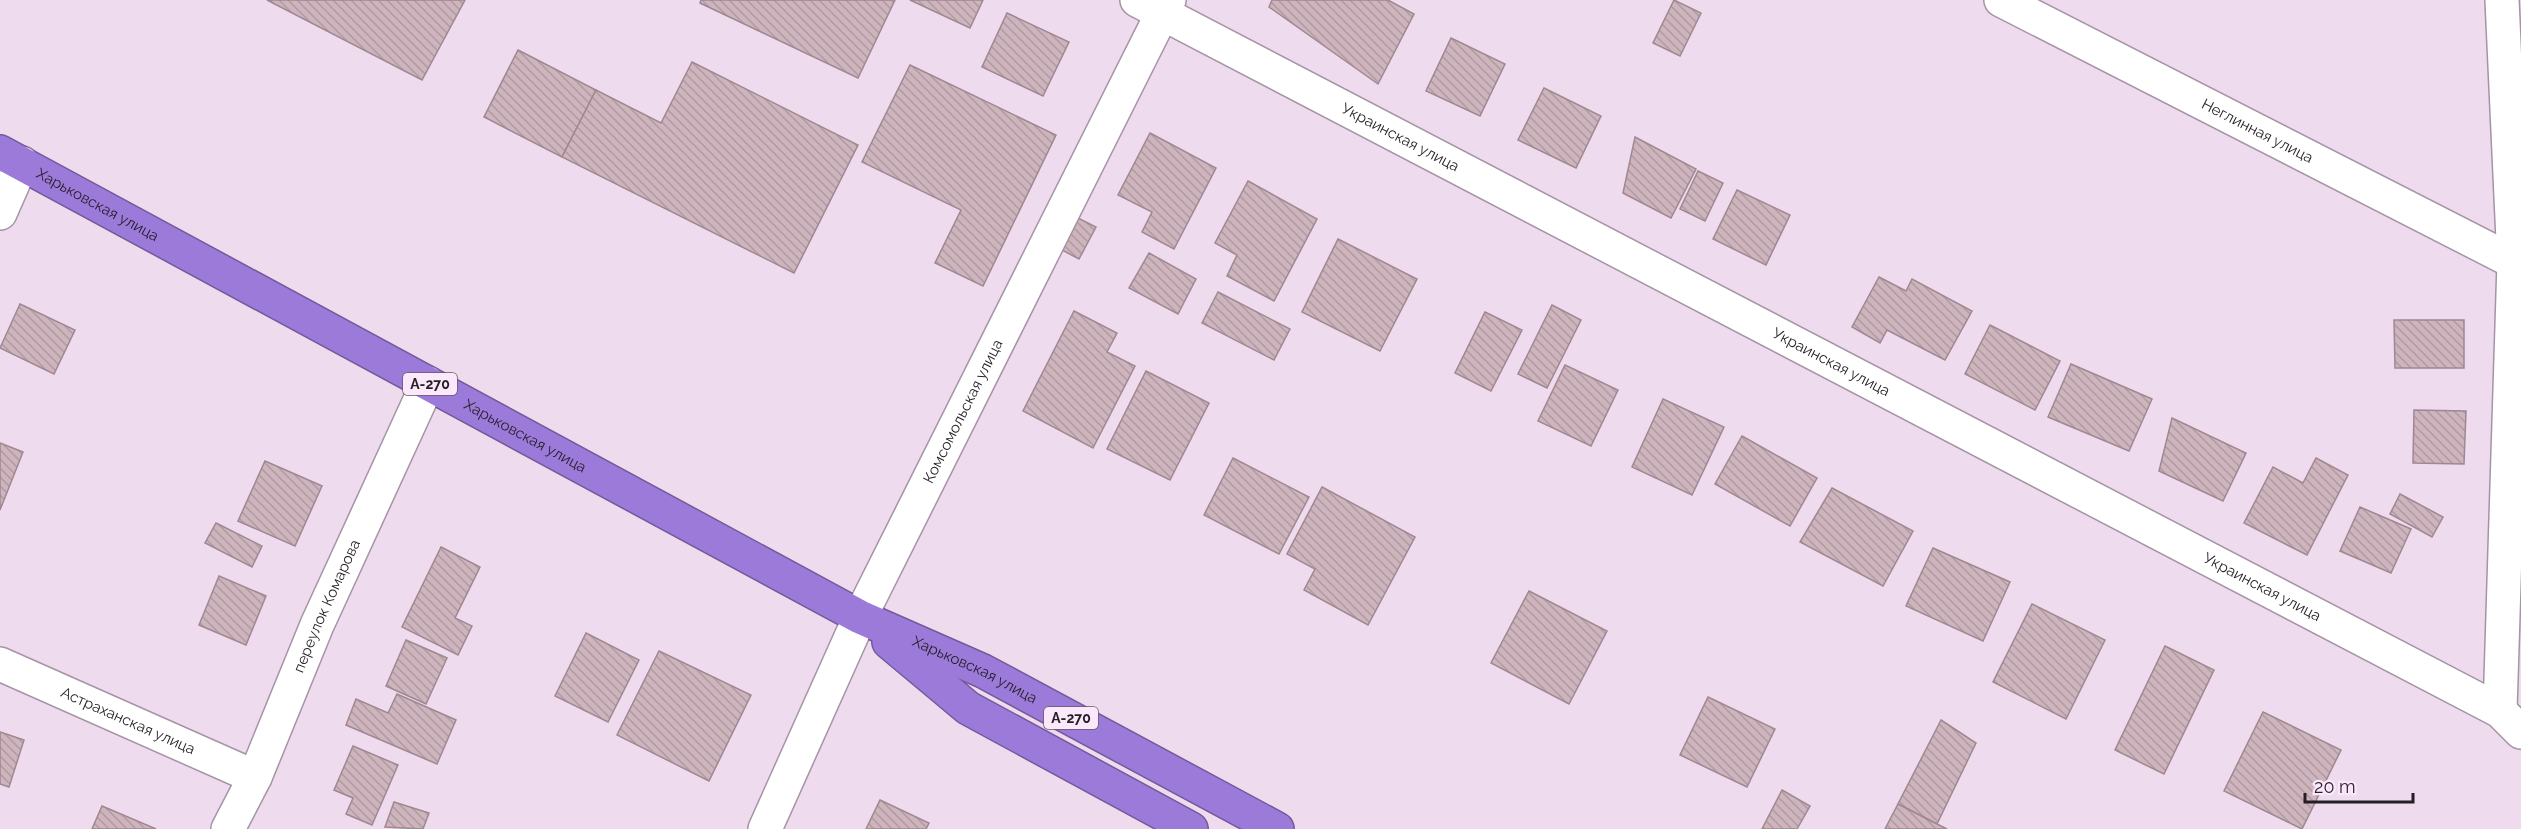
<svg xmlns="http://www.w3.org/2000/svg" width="2521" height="829" font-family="Raleway,sans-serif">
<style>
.building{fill:url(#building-back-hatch);stroke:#a08791;stroke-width:1.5}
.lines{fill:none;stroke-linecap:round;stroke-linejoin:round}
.street-casing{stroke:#a594a5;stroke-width:36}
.secondary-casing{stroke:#a594a5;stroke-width:36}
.highway-casing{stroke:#725a9b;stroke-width:36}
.street{stroke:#fff;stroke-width:33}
.secondary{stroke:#fff;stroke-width:33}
.highway{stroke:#9c7ada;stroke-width:33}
.labels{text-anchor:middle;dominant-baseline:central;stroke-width:4.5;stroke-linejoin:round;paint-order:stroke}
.shield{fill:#fce8fb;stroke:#665b65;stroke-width:1.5}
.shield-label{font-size:14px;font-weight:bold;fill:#251e25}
.street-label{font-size:15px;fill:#251e25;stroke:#fce8fb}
</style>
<defs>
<pattern id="building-back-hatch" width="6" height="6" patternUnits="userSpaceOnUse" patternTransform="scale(1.5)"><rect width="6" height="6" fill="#ceb4bd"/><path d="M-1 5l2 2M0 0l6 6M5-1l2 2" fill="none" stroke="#b19aa2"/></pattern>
</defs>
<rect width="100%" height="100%" fill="#eedbee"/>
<g class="building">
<polygon points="267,0 465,0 422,80"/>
<polygon points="701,0 895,0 858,78 700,3"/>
<polygon points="910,0 983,0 970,28"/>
<polygon points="1272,0 1388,0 1414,14 1378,84 1269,7"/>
<polygon points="1674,0 1701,13 1680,56 1653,43"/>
<polygon points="1007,13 1069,42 1043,96 982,67"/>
<polygon points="1451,38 1505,64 1480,116 1426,91"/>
<polygon points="518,50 596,90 562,157 484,117"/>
<polygon points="692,62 858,145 794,273 562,157 596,90 661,123"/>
<polygon points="910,65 1056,135 983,286 935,263 961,210 862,162"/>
<polygon points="1544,88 1601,116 1576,168 1518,140"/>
<polygon points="1150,133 1216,168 1174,249 1142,232 1152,212 1118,195"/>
<polygon points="1635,137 1696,169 1671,218 1623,193"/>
<polygon points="1698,171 1723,183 1705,221 1680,209"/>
<polygon points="1248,181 1317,219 1274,301 1227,276 1237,255 1215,243"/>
<polygon points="1737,190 1790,215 1766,265 1713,239"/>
<polygon points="1060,209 1096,227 1079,259 1043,240"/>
<polygon points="1338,239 1417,279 1380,351 1302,312"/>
<polygon points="1149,253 1196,279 1178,314 1129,288"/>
<polygon points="1879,277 1906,291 1912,279 1972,311 1945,360 1887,330 1880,343 1852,327"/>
<polygon points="1218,292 1290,329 1274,360 1202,323"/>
<polygon points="20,304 75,330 54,374 0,348"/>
<polygon points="1552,305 1581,320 1547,388 1518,374"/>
<polygon points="1074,311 1117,333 1107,352 1135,366 1093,448 1023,411"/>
<polygon points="1485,312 1522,330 1491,391 1455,373"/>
<polygon points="2394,320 2464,320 2464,368 2395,368"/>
<polygon points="1990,325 2060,361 2035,410 1965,374"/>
<polygon points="2071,364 2152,399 2129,451 2048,417"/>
<polygon points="1565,365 1618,390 1591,446 1538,421"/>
<polygon points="1146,371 1209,403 1170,480 1107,449"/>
<polygon points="1663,399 1724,427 1692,495 1632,467"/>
<polygon points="2414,410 2466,411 2464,464 2413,463"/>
<polygon points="2172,418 2246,453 2223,501 2159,471"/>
<polygon points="1742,436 1817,478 1790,526 1715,484"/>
<polygon points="0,443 23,452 0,510"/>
<polygon points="1233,458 1309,497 1279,554 1204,515"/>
<polygon points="2316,458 2348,475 2307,555 2244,523 2273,467 2303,483"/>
<polygon points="265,461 322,486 295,546 238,521"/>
<polygon points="1322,487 1415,537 1368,625 1304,590 1315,569 1287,554"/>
<polygon points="1832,488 1913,531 1883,586 1800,542"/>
<polygon points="2400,494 2443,517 2432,537 2390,514"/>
<polygon points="2360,507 2411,529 2391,573 2340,551"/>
<polygon points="216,523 262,546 252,567 205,543"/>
<polygon points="441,547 480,567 455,618 472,626 458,655 402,627"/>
<polygon points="1933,548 2010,582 1983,641 1906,606"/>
<polygon points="219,576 266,596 246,645 199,625"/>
<polygon points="1529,591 1607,631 1569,704 1491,663"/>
<polygon points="2032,604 2105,640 2066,719 1993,682"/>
<polygon points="586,633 639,660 608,722 555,696"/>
<polygon points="406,640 447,658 426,704 386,686"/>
<polygon points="2165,646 2214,670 2164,774 2115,750"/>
<polygon points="659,651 751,695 709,781 617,735"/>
<polygon points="397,694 456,720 437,764 346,725 356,699 388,713"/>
<polygon points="1708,697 1775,729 1747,787 1680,755"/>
<polygon points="2263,712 2341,750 2302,829 2224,791"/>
<polygon points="1941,720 1976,743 1937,824 1898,804"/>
<polygon points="0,732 24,740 9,787 0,784"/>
<polygon points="353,746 398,765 372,825 346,814 353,798 334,790"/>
<polygon points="1782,790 1810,806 1797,829 1762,829"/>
<polygon points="880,800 929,823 926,829 866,829"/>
<polygon points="394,802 429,813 423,829 385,827"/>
<polygon points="1898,804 1937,824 1947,829 1885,829"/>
<polygon points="102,806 156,829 92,829"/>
</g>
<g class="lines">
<g class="street-casing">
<g id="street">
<path id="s1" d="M1137 0 2500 711 2521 732"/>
<path id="s2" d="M2001 0 2514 262"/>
<polyline points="0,213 22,163"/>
<path id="s3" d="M860 617 1169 0"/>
<path id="s4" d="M0 664 255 777"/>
<polyline points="2500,711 2514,262 2502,0"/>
<path id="s5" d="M228 829 255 777 317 625 428 383"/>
</g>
</g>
<g class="secondary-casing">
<polyline id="secondary" points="765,829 860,617"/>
</g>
<g class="highway-casing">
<g id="highway">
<path id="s6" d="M0 152 860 617 983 671 1277 829"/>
<polyline points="889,642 968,708 1191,829"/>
</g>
</g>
<use href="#street" class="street"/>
<use href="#secondary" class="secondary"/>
<use href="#highway" class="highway"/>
</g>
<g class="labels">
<g class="shield">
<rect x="403" y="373" width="54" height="22" rx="4.5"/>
<rect x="1044" y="707" width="54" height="22" rx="4.5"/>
</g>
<g class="shield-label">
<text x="430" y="384">А-270</text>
<text x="1071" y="718">А-270</text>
</g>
<g class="street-label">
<text stroke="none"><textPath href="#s2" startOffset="288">Неглинная улица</textPath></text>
<text stroke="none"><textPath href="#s1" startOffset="297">Украинская улица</textPath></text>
<text stroke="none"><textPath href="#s6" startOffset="111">Харьковская улица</textPath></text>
<text stroke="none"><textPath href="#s1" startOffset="783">Украинская улица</textPath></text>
<text stroke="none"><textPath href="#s3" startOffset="230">Комсомольская улица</textPath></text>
<text stroke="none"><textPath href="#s6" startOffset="597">Харьковская улица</textPath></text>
<text stroke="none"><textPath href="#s1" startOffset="1269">Украинская улица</textPath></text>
<text stroke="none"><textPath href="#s5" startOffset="244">переулок Комарова</textPath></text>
<text stroke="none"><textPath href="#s6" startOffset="1104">Харьковская улица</textPath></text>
<text stroke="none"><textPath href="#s4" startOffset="140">Астраханская улица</textPath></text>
</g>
</g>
<path d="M2305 793v9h108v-9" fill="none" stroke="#251e25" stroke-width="3"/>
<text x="2314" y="793" font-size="18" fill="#251e25" stroke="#fce8fb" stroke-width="4.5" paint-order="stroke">20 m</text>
</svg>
